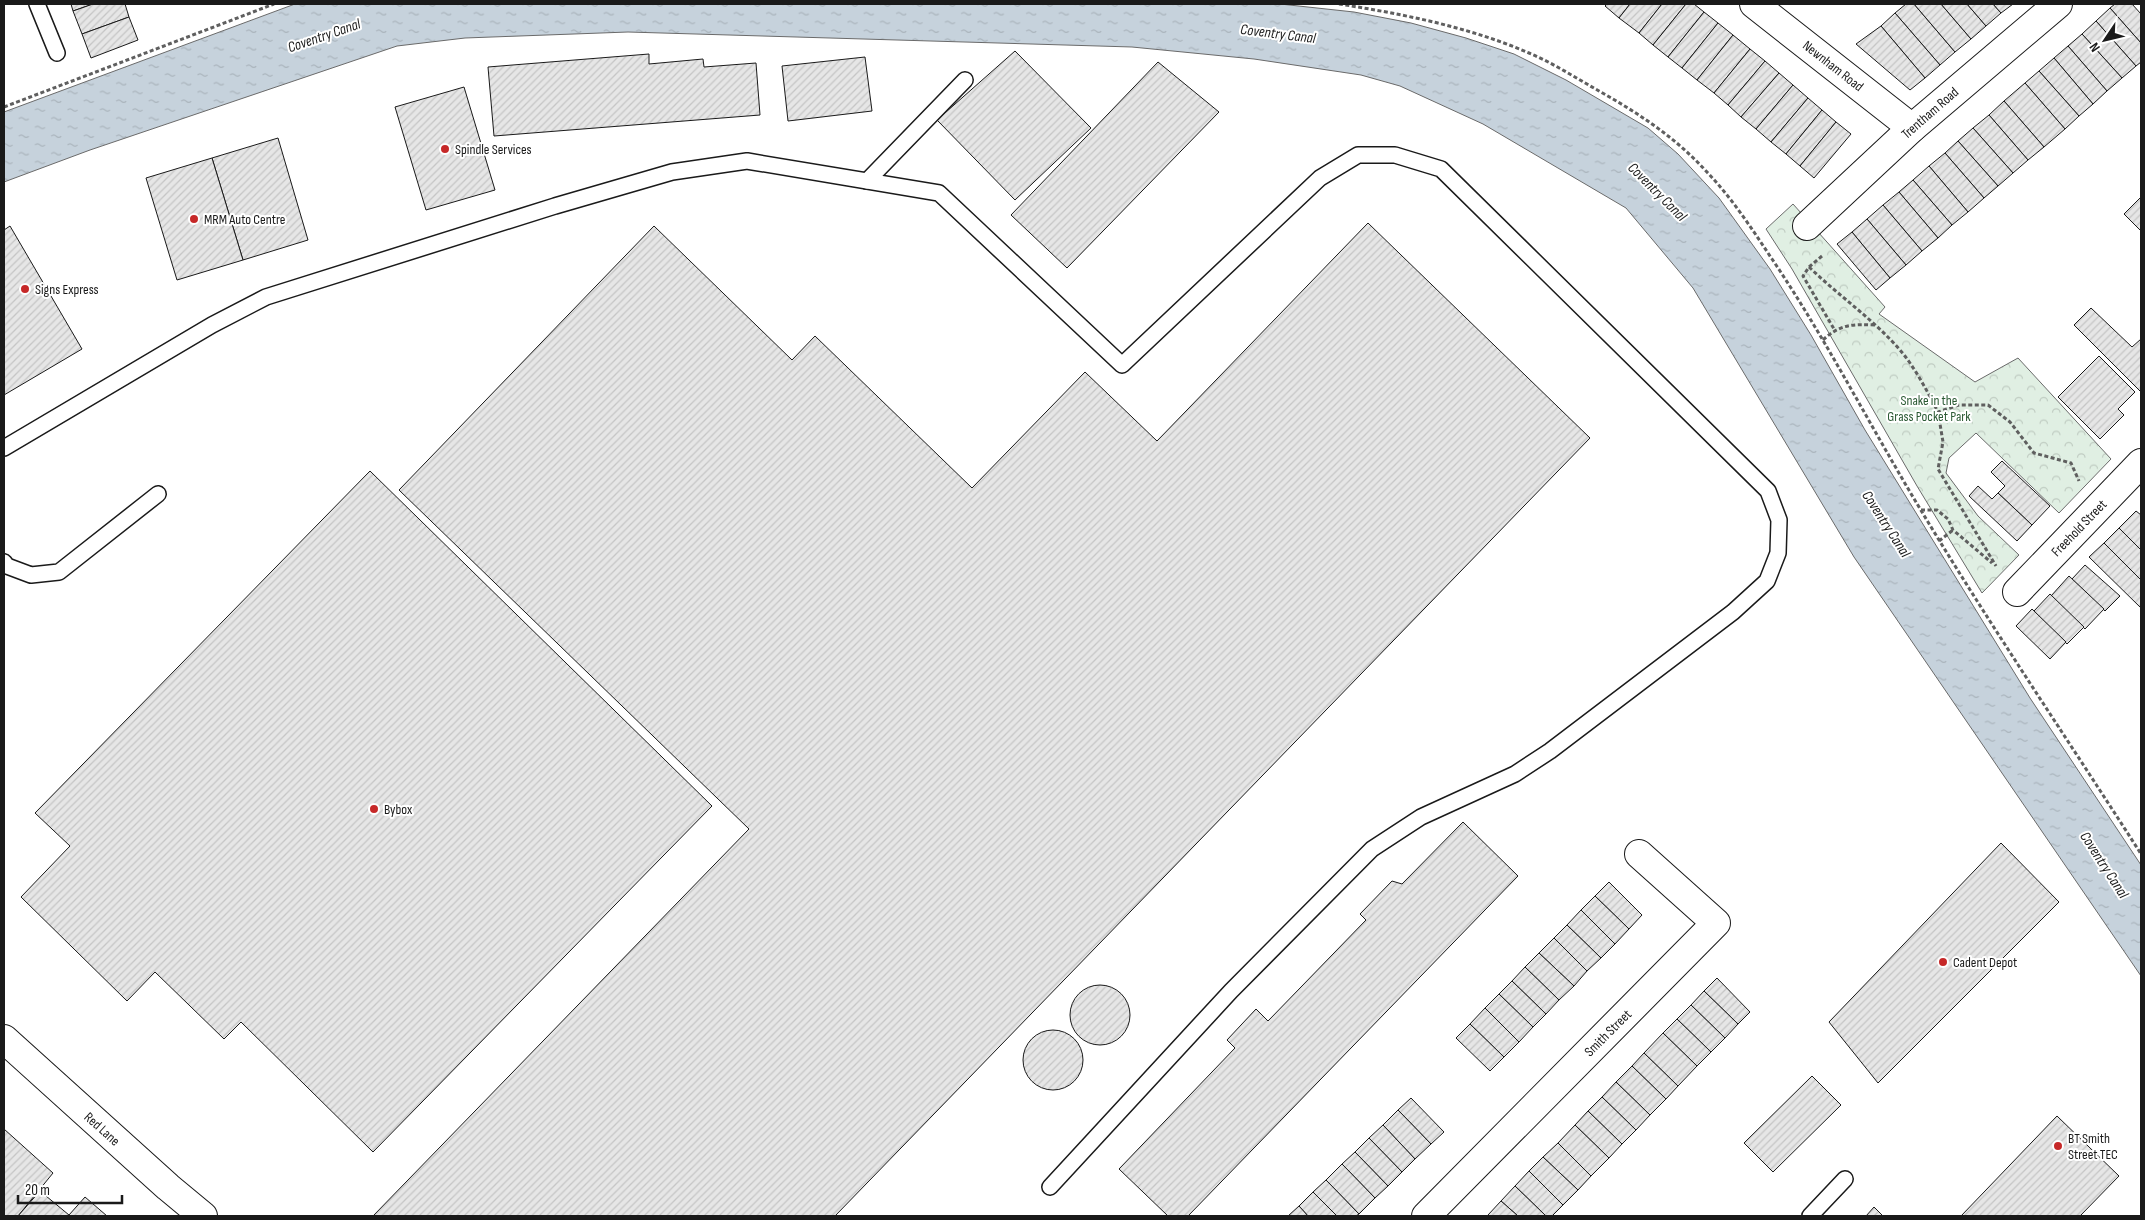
<svg xmlns="http://www.w3.org/2000/svg" width="2145" height="1220" font-family="'Sofia Sans Condensed',sans-serif">
<style>
.park{fill:url(#park-crowns);stroke:#6a6a6a}
.water{fill:url(#water-ripples);stroke:#6a6a6a}
.building{fill:url(#building-hatch);stroke:#1a1a1a}
.lines{fill:none;stroke-linecap:round;stroke-linejoin:round}
.service-casing{stroke:#1a1a1a;stroke-width:18}
.minor-casing{stroke:#1a1a1a;stroke-width:30}
.tertiary-casing{stroke:#1a1a1a;stroke-width:30}
.path{stroke:#5f5f5f;stroke-width:3;stroke-dasharray:4 2.5;stroke-linecap:butt}
.service{stroke:#fff;stroke-width:15}
.minor{stroke:#fff;stroke-width:28}
.tertiary{stroke:#fff;stroke-width:28}
.poi-dot{fill:#c62828;stroke:#fff;stroke-width:2}
.labels{text-anchor:middle;dominant-baseline:central;stroke-width:4;stroke-linejoin:round;paint-order:stroke}
.street-label{font-size:14px;fill:#1a1a1a;stroke:#fff}
.poi-label{font-size:14px;fill:#1a1a1a;stroke:#fff;text-anchor:start}
.park-label{font-size:14px;fill:#2b5a34;stroke:#fff}
.water-label{font-size:15px;font-style:italic;fill:#1a1a1a;stroke:#fff}
</style>
<defs>
<pattern id="park-crowns" width="20" height="18" patternUnits="userSpaceOnUse" patternTransform="scale(1.25)"><rect width="20" height="18" fill="#e0efe3"/><path d="M2 6a3 3 0 1 1 6 0M12 15a3 3 0 1 1 6 0" fill="none" stroke="#c0ccc2"/></pattern>
<pattern id="water-ripples" width="26" height="14" patternUnits="userSpaceOnUse" patternTransform="scale(1.25)"><rect width="26" height="14" fill="#c6d2dc"/><path d="M2 4q2-2 4 0t4 0M15 11q2-2 4 0t4 0" fill="none" stroke="#aab4bc"/></pattern>
<pattern id="building-hatch" width="6" height="6" patternUnits="userSpaceOnUse" patternTransform="scale(1.25)"><rect width="6" height="6" fill="#e6e6e6"/><path d="M-1 1l2-2M0 6l6-6M5 7l2-2" fill="none" stroke="#c5c5c5"/></pattern>
</defs>
<rect width="100%" height="100%" fill="#fff"/>
<polygon class="park" points="1793,204 1885,307 1879,314 1975,382 2018,358 2111,459 2059,513 1976,433 1949,458 1946,473 1978,516 2019,555 1982,593 1917,486 1792,269 1766,229"/>
<polygon class="water" points="295,4 1280,4 1354,12 1411,23 1466,38 1514,54 1566,80 1648,128 1678,154 1719,198 1770,269 1811,335 1865,430 2030,698 2141,865 2141,976 1854,557 1693,288 1626,208 1483,124 1400,86 1361,75 1254,59 1132,47 628,32 465,38 397,46 90,150 4,182 4,112"/>
<g class="building">
<polygon points="71,4 93,4 73,11"/>
<polygon points="93,4 125,4 129,17 82,34 73,11"/>
<polygon points="1607,4 1630,4 1619,18 1605,6"/>
<polygon points="1630,4 1662,4 1639,33 1619,18"/>
<polygon points="1662,4 1686,4 1653,45 1639,33"/>
<polygon points="1686,4 1694,4 1704,12 1668,57 1653,45"/>
<polygon points="1906,4 1914,4 1955,52 1940,65 1895,13"/>
<polygon points="1914,4 1941,4 1971,39 1955,52"/>
<polygon points="1941,4 1967,4 1986,26 1971,39"/>
<polygon points="1967,4 1993,4 2001,13 1986,26"/>
<polygon points="1993,4 2013,4 2001,13"/>
<polygon points="2115,4 2132,4 2141,14 2141,43 2110,8"/>
<polygon points="2110,8 2141,43 2141,62 2136,66 2096,21"/>
<polygon points="1704,12 1718,23 1682,68 1668,57"/>
<polygon points="1895,13 1940,65 1925,78 1881,26"/>
<polygon points="129,17 138,40 91,58 82,34"/>
<polygon points="2096,21 2136,66 2122,78 2082,34"/>
<polygon points="1718,23 1733,35 1697,80 1682,68"/>
<polygon points="1881,26 1925,78 1910,90 1856,44"/>
<polygon points="2082,34 2122,78 2107,91 2068,46"/>
<polygon points="1733,35 1750,49 1714,93 1697,80"/>
<polygon points="2068,46 2107,91 2093,104 2054,58"/>
<polygon points="1750,49 1765,61 1728,105 1714,93"/>
<polygon points="1015,51 1091,128 1015,200 937,120"/>
<polygon points="649,54 649,64 703,59 704,67 756,63 760,115 494,136 488,67"/>
<polygon points="865,57 872,111 788,121 782,66"/>
<polygon points="2054,58 2093,104 2079,116 2039,71"/>
<polygon points="1765,61 1779,73 1741,117 1728,105"/>
<polygon points="1158,62 1219,112 1067,268 1011,215"/>
<polygon points="2039,71 2079,116 2065,129 2025,83"/>
<polygon points="1779,73 1793,85 1756,129 1741,117"/>
<polygon points="2025,83 2065,129 2044,147 2004,101"/>
<polygon points="1793,85 1808,98 1771,142 1756,129"/>
<polygon points="464,87 495,190 426,210 395,107"/>
<polygon points="1808,98 1822,110 1786,154 1771,142"/>
<polygon points="2004,101 2044,147 2028,160 1989,115"/>
<polygon points="1822,110 1836,122 1800,166 1786,154"/>
<polygon points="1989,115 2028,160 2013,173 1973,128"/>
<polygon points="1836,122 1851,134 1814,178 1800,166"/>
<polygon points="1973,128 2013,173 1998,186 1958,141"/>
<polygon points="278,138 308,240 243,260 212,158"/>
<polygon points="1958,141 1998,186 1984,198 1945,153"/>
<polygon points="1945,153 1984,198 1968,212 1929,166"/>
<polygon points="212,158 243,260 177,280 146,178"/>
<polygon points="1929,166 1968,212 1952,225 1913,180"/>
<polygon points="1913,180 1952,225 1938,238 1899,192"/>
<polygon points="1899,192 1938,238 1922,251 1883,205"/>
<polygon points="2141,197 2141,231 2124,214"/>
<polygon points="1883,205 1922,251 1906,265 1867,219"/>
<polygon points="1867,219 1906,265 1890,278 1852,232"/>
<polygon points="1368,223 1590,438 835,1216 373,1216 749,829 399,490 654,226 792,360 815,336 972,488 1085,372 1157,441"/>
<polygon points="10,226 82,349 4,395 4,230"/>
<polygon points="1852,232 1890,278 1876,290 1837,244"/>
<polygon points="2091,308 2132,347 2141,339 2141,392 2074,325"/>
<polygon points="2099,356 2135,392 2118,409 2124,415 2100,439 2058,397"/>
<polygon points="2002,461 2050,506 2032,525 1998,493 2005,486 1991,472"/>
<polygon points="370,471 712,806 373,1152 241,1022 224,1039 155,972 127,1001 21,897 70,846 35,813"/>
<polygon points="1978,486 1992,499 1998,493 2032,525 2017,541 1969,496"/>
<polygon points="2136,511 2141,515 2141,550 2119,528"/>
<polygon points="2119,528 2141,550 2141,580 2104,543"/>
<polygon points="2104,543 2141,580 2141,608 2089,557"/>
<polygon points="2085,565 2120,596 2105,611 2072,579"/>
<polygon points="2069,576 2104,609 2085,629 2051,596"/>
<polygon points="2050,594 2084,627 2067,644 2034,611"/>
<polygon points="2032,609 2066,642 2050,659 2016,626"/>
<polygon points="1463,822 1518,876 1188,1216 1168,1216 1119,1169 1235,1048 1227,1040 1256,1009 1268,1021 1366,920 1360,914 1392,881 1402,884"/>
<polygon points="2001,843 2059,902 1878,1083 1829,1022"/>
<polygon points="1609,882 1642,915 1629,929 1595,896"/>
<polygon points="1595,896 1629,929 1615,944 1581,910"/>
<polygon points="1581,910 1615,944 1601,958 1567,925"/>
<polygon points="1567,925 1601,958 1587,971 1554,938"/>
<polygon points="1554,938 1587,971 1574,986 1539,953"/>
<polygon points="1539,953 1574,986 1559,1000 1525,967"/>
<polygon points="1525,967 1559,1000 1546,1014 1512,981"/>
<polygon points="1717,978 1750,1012 1738,1024 1704,991"/>
<polygon points="1512,981 1546,1014 1533,1027 1499,994"/>
<circle cx="1100" cy="1015" r="30"/>
<polygon points="1704,991 1738,1024 1725,1038 1691,1005"/>
<polygon points="1499,994 1533,1027 1519,1042 1485,1008"/>
<polygon points="1691,1005 1725,1038 1711,1052 1677,1019"/>
<polygon points="1485,1008 1519,1042 1504,1057 1470,1024"/>
<polygon points="1677,1019 1711,1052 1697,1066 1663,1033"/>
<polygon points="1470,1024 1504,1057 1490,1071 1456,1038"/>
<circle cx="1053" cy="1060" r="30"/>
<polygon points="1663,1033 1697,1066 1678,1086 1644,1053"/>
<polygon points="1644,1053 1678,1086 1666,1099 1632,1066"/>
<polygon points="1632,1066 1666,1099 1650,1115 1616,1082"/>
<polygon points="1812,1076 1841,1105 1773,1172 1744,1143"/>
<polygon points="1616,1082 1650,1115 1636,1130 1602,1097"/>
<polygon points="1602,1097 1636,1130 1622,1144 1588,1111"/>
<polygon points="1411,1098 1444,1132 1431,1144 1398,1110"/>
<polygon points="1398,1110 1431,1144 1415,1159 1383,1125"/>
<polygon points="1588,1111 1622,1144 1609,1158 1575,1125"/>
<polygon points="2057,1116 2119,1176 2080,1216 1961,1216"/>
<polygon points="1383,1125 1415,1159 1402,1172 1369,1138"/>
<polygon points="1575,1125 1609,1158 1591,1176 1558,1143"/>
<polygon points="4,1129 53,1173 18,1216 4,1216"/>
<polygon points="1369,1138 1402,1172 1388,1186 1355,1152"/>
<polygon points="1558,1143 1591,1176 1578,1190 1543,1157"/>
<polygon points="1355,1152 1388,1186 1375,1198 1342,1164"/>
<polygon points="1543,1157 1578,1190 1563,1205 1529,1171"/>
<polygon points="1342,1164 1375,1198 1359,1214 1326,1180"/>
<polygon points="1529,1171 1563,1205 1552,1216 1546,1216 1515,1186"/>
<polygon points="1326,1180 1359,1214 1356,1216 1337,1216 1313,1192"/>
<polygon points="1515,1186 1546,1216 1518,1216 1501,1201"/>
<polygon points="40,1191 69,1215 85,1197 107,1216 18,1216"/>
<polygon points="1313,1192 1337,1216 1308,1216 1299,1206"/>
<polygon points="1501,1201 1518,1216 1490,1216 1488,1215"/>
<polygon points="1299,1206 1308,1216 1288,1216"/>
<polygon points="1874,1207 1883,1216 1866,1216"/>
</g>
<g class="lines">
<g class="service-casing">
<g id="service">
<polyline points="37,4 57,53"/>
<polyline points="867,181 965,80"/>
<polyline points="4,448 212,325 266,297 555,206 672,172 747,161 939,193 1122,365 1320,178 1358,155 1395,155 1441,169 1768,491 1779,520 1778,553 1767,581 1733,612 1550,751 1515,774 1421,817 1372,849 1231,991 1050,1187"/>
<polyline points="4,562 7,566 31,575 59,572 158,494"/>
<polyline points="1810,1216 1845,1179"/>
</g>
</g>
<g class="minor-casing">
<g id="minor">
<polyline points="1754,4 1912,128"/>
<polyline points="1807,226 1912,128 2058,4"/>
<polyline points="2017,592 2141,463"/>
<polyline points="1426,1216 1716,923 1639,854"/>
</g>
</g>
<g class="tertiary-casing">
<polyline id="tertiary" points="4,1039 168,1187 203,1216"/>
</g>
<g class="path">
<path d="M1339 4C1403 14 1469 27 1529 53 1553 63 1576 78 1599 91 1638 113 1675 137 1706 171 1732 198 1752 229 1772 259 1824 336 1866 418 1913 497 1985 618 2065 735 2141 854"/>
<polyline points="4,107 274,4"/>
<polyline points="1822,256 1809,267 1803,276 1834,329"/>
<path d="M1809 267C1839 296 1873 319 1900 350 1916 369 1927 391 1938 412L1959 405H1988L2010 422 2034 453 2071 463 2079 481"/>
<path d="M1823 340C1840 324 1853 324 1875 325"/>
<polyline points="1938,412 1943,442 1938,469 1996,566"/>
<polyline points="1921,510 1937,510 1948,519 1953,530 1992,563"/>
<polyline points="1939,541 1953,530"/>
</g>
<use href="#service" class="service"/>
<use href="#minor" class="minor"/>
<use href="#tertiary" class="tertiary"/>
</g>
<g class="poi-dot">
<circle cx="445" cy="149" r="5"/>
<circle cx="194" cy="219" r="5"/>
<circle cx="25" cy="289" r="5"/>
<circle cx="374" cy="809" r="5"/>
<circle cx="1943" cy="962" r="5"/>
<circle cx="2058" cy="1146" r="5"/>
</g>
<g class="labels">
<g class="street-label">
<text transform="translate(1833 66) rotate(38)">Newnham Road</text>
<text transform="translate(1930 113) rotate(-41)">Trentham Road</text>
<text transform="translate(2079 528) rotate(-46)">Freehold Street</text>
<text transform="translate(1608 1033) rotate(-45)">Smith Street</text>
<text transform="translate(102 1129) rotate(42)">Red Lane</text>
</g>
<g class="poi-label">
<text x="455" y="149">Spindle Services</text>
<text x="204" y="219">MRM Auto Centre</text>
<text x="35" y="289">Signs Express</text>
<text x="384" y="809">Bybox</text>
<text x="1953" y="962">Cadent Depot</text>
<text x="2068" y="1138">BT Smith<tspan x="2068" dy="16">Street TEC</tspan></text>
</g>
<g class="park-label">
<text x="1929" y="400">Snake in the<tspan x="1929" dy="16">Grass Pocket Park</tspan></text>
</g>
<g class="water-label">
<text transform="translate(1278 34) rotate(7)">Coventry Canal</text>
<text transform="translate(324 36) rotate(-19)">Coventry Canal</text>
<text transform="translate(1657 192) rotate(45)">Coventry Canal</text>
<text transform="translate(1886 524) rotate(57)">Coventry Canal</text>
<text transform="translate(2104 865) rotate(57)">Coventry Canal</text>
</g>
</g>
<rect width="2145" height="1220" fill="none" stroke="#1a1a1a" stroke-width="10"/>
<g transform="translate(2105 40) rotate(235)" stroke="#ffffff" stroke-width="4" paint-order="stroke">
<path d="M0-4L9 19L0 12L-9 19Z" fill="#1a1a1a"/>
<text y="-8" font-size="14" font-weight="bold" text-anchor="middle" fill="#1a1a1a">N</text>
</g>
<path d="M18 1195v8h104v-8" fill="none" stroke="#1a1a1a" stroke-width="2.5"/>
<text x="25" y="1195" font-size="15" fill="#1a1a1a" stroke="#ffffff" stroke-width="4" paint-order="stroke">20 m</text>
</svg>
